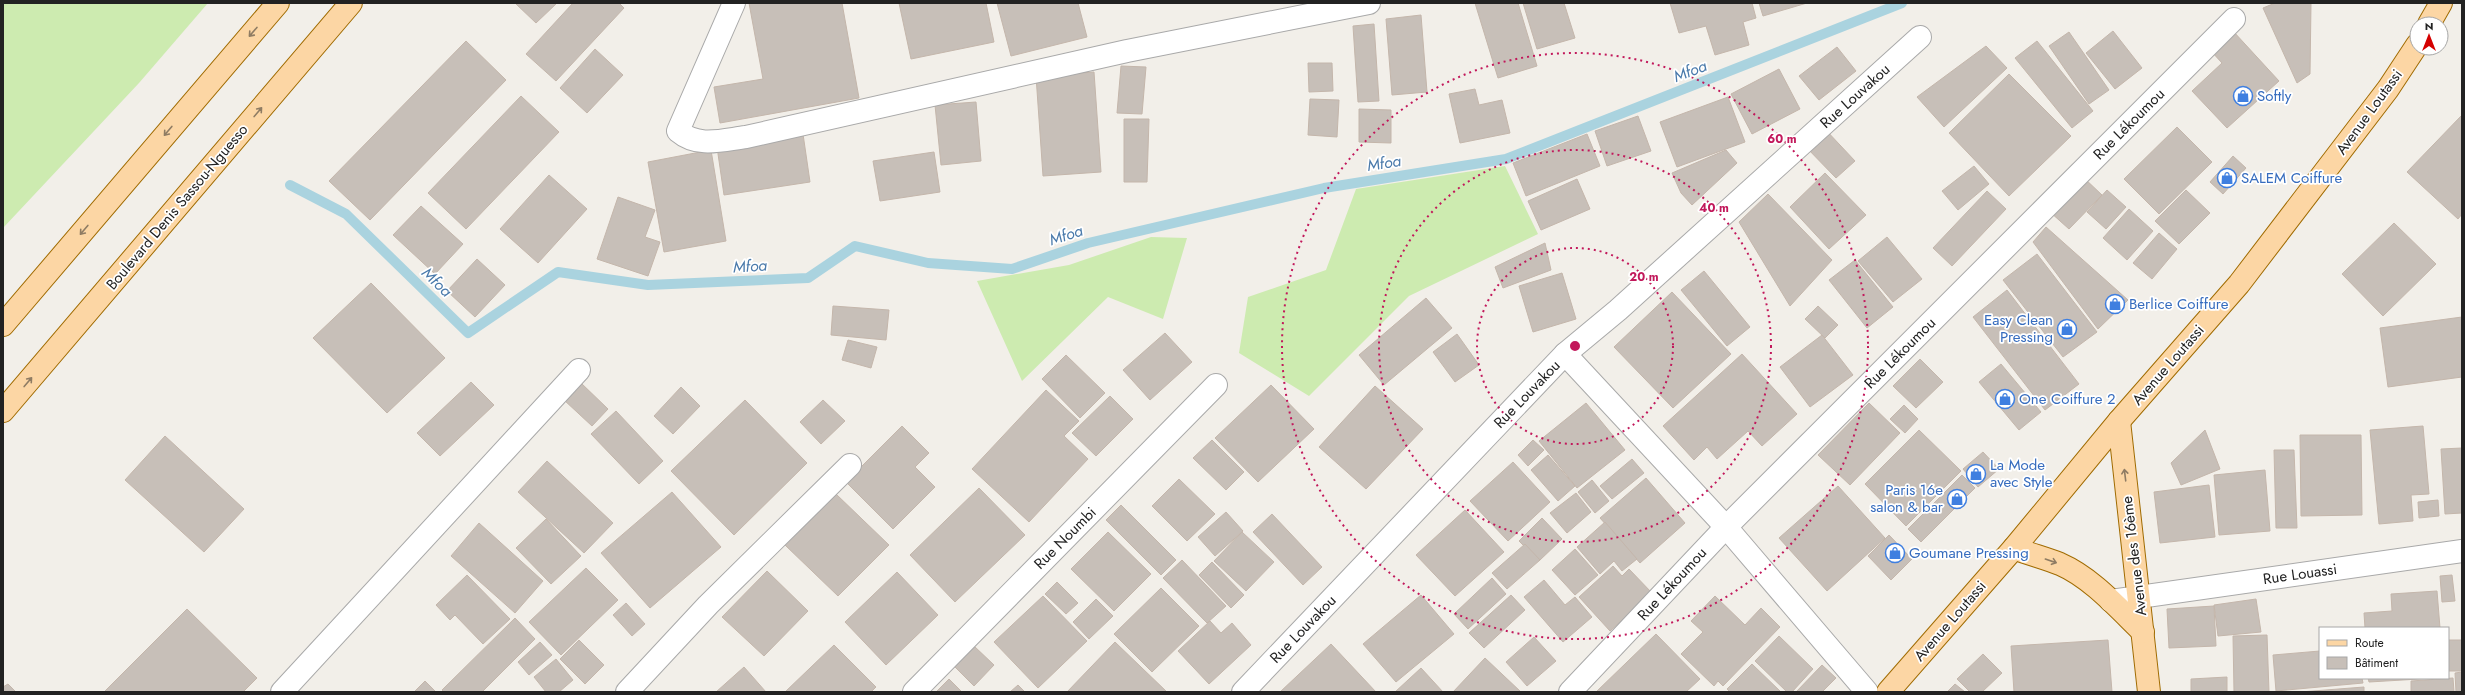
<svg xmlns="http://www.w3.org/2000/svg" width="2465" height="695" font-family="Jost,sans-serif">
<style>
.grass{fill:#cdebb0}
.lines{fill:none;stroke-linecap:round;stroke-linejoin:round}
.stream{stroke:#aad3df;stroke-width:10}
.building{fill:#c7bfb8;stroke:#c4b6ab}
.minor-casing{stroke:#a9a9a9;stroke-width:24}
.major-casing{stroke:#a06b00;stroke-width:24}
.minor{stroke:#fff;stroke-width:22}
.major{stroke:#fcd6a4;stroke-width:22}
.oneway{stroke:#8f7c63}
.ring{fill:none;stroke:#c2185b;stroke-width:2;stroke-dasharray:2 4}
.labels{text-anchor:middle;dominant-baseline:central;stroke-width:3.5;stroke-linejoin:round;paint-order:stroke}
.street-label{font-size:15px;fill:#222;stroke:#fff}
.shop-label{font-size:15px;fill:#366cbe;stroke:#fff;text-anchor:start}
.water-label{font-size:16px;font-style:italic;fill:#4a7aab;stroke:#fff}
.centre{fill:#c2185b;stroke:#fff;stroke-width:2}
.ring-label{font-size:12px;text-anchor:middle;font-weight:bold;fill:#c2185b;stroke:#fff;stroke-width:3.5;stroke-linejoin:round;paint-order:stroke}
</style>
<rect width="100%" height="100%" fill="#f2efe9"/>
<g class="grass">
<polygon points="3,3 208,3 139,83 3,228"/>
<polygon points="1505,166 1538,234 1409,296 1309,396 1239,353 1248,297 1326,270 1356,189"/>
<polygon points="1151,237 1187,238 1163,319 1108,297 1022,381 977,281 1069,265"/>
</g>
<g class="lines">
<polyline class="stream" points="290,185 346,214 468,333 558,272 648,285 808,278 855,246 928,263 1012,269 1088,243 1324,188 1506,159 1902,3"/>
</g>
<g class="building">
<polygon points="515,3 557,3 536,23"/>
<polygon points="573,3 619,3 624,8 556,81 526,54"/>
<polygon points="749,3 842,3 859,98 720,123 714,87 763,79"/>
<polygon points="899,3 986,3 994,42 911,59"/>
<polygon points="997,3 1078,3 1087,37 1011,56"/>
<polygon points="1475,3 1518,3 1537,66 1498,78"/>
<polygon points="1523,3 1564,3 1575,38 1537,49"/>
<polygon points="1670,3 1752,3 1756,18 1743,22 1749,45 1715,55 1706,26 1679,33"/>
<polygon points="1759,3 1807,3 1763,16"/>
<polygon points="2275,3 2311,3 2310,74 2297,83 2263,8"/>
<polygon points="1421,15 1427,92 1392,95 1386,19"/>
<polygon points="1374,24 1379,101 1358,102 1353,26"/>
<polygon points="2113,31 2142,68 2115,89 2086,53"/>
<polygon points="2233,31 2279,81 2227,128 2192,91 2222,63 2211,51"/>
<polygon points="2069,32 2109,90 2089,104 2049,46"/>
<polygon points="466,41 506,80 370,220 329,181"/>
<polygon points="2037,41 2093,111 2072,128 2015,58"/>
<polygon points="1986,46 2007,68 1944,127 1917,97"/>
<polygon points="1837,47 1856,71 1819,100 1799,76"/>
<polygon points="595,49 623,75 587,113 560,88"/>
<polygon points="1308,63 1332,63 1333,91 1309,92"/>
<polygon points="1121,66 1146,67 1142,114 1117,113"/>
<polygon points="1779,69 1800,109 1752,134 1731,94"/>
<polygon points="1094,72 1101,172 1043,176 1036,76"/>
<polygon points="2009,74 2071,136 2009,196 1949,133"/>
<polygon points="1475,89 1479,105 1502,100 1510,133 1460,143 1449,94"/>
<polygon points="521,96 559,132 466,229 428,193"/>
<polygon points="1728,97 1745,142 1677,167 1660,122"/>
<polygon points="1310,99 1339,100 1337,137 1308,135"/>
<polygon points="976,102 981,161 941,165 935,105"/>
<polygon points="1359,109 1391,110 1391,143 1359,142"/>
<polygon points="2462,115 2462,214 2458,219 2407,172"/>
<polygon points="1638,116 1651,151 1607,166 1595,131"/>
<polygon points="1124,119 1149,119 1147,182 1124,182"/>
<polygon points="2177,127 2212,162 2159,214 2124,179"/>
<polygon points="1824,128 1855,161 1836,178 1805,146"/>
<polygon points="803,134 810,182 724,195 717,147"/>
<polygon points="1587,134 1600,166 1526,196 1513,163"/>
<polygon points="711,150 726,241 664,252 648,162"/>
<polygon points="1726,150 1737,163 1692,205 1681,193 1672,173"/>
<polygon points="934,152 940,192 880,201 873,161"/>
<polygon points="2233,156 2246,168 2223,194 2210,182"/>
<polygon points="1974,166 1989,184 1958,210 1942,191"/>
<polygon points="1825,173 1866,215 1829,249 1790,207"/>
<polygon points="549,175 587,209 538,263 500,229"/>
<polygon points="2083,177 2102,195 2069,229 2050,212"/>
<polygon points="1577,179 1590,209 1541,230 1528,201"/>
<polygon points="2107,190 2126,207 2106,229 2087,212"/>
<polygon points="2186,190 2210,213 2179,244 2155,221"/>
<polygon points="1987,191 2006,209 1952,266 1933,248"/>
<polygon points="1768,194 1832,260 1790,306 1739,222"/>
<polygon points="618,197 655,210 645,237 660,242 648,276 597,259"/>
<polygon points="421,206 463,244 435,274 393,235"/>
<polygon points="2129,209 2153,231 2127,260 2103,238"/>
<polygon points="2394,223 2436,264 2383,316 2342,274"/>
<polygon points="2046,227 2128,300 2098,329 2033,242"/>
<polygon points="2159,233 2177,249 2152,279 2133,263"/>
<polygon points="1887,237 1922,279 1893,302 1858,261"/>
<polygon points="1545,243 1551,270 1503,288 1495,267"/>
<polygon points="2037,254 2097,332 2063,357 2003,280"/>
<polygon points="477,259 505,285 475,317 447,291"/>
<polygon points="1855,260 1893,307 1867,328 1829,280"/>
<polygon points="1704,271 1750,327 1727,346 1681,290"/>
<polygon points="1562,273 1576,319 1533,332 1519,286"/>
<polygon points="371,283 445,358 387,413 313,338"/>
<polygon points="2007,290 2079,384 2045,410 1973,317"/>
<polygon points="1672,292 1731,354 1673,408 1614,347"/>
<polygon points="1426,298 1452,328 1384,385 1359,355"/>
<polygon points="833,306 889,310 886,340 831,335"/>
<polygon points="1818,306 1838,325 1825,338 1805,319"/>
<polygon points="2462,317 2462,377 2388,387 2380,328"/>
<polygon points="1165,333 1192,362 1150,400 1123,370"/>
<polygon points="1457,334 1479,365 1455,382 1433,352"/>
<polygon points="1822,335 1853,375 1810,407 1780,367"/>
<polygon points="848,340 877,347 871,368 842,360"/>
<polygon points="1742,354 1797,414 1762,446 1748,431 1717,459 1707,447 1694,460 1663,426"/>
<polygon points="1066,355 1105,393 1080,418 1042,379"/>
<polygon points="1920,359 1943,382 1916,408 1893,386"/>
<polygon points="2001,364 2041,412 2019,430 1979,382"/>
<polygon points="471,382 494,405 440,456 417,433"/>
<polygon points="581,383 608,409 592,426 564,400"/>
<polygon points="1271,385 1314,429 1258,482 1215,438"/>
<polygon points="1375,386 1423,429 1366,489 1319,447"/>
<polygon points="681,387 700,406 673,434 654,416"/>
<polygon points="1046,390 1079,421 1064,436 1088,459 1029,522 972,469"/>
<polygon points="1110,396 1133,419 1096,456 1072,433"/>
<polygon points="745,400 807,463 734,535 671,471"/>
<polygon points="823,400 845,421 821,444 800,422"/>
<polygon points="1586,403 1625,450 1577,488 1539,441"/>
<polygon points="1869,403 1900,433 1850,485 1818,455"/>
<polygon points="1904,405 1918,419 1905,433 1890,419"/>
<polygon points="616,411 663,461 639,484 591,434"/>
<polygon points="902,426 929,453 915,467 935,487 893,529 846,482"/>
<polygon points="2423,426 2429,494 2411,495 2413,521 2379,524 2370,430"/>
<polygon points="1919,430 1961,471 1906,526 1865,484"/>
<polygon points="2205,430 2220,469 2181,485 2171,463"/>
<polygon points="2300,435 2361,435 2362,515 2301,516"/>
<polygon points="165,436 244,509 204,552 125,480"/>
<polygon points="1212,440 1244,472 1226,490 1193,458"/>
<polygon points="1533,440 1544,450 1528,466 1518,455"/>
<polygon points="2462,448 2462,513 2445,514 2441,449"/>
<polygon points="2274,450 2294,450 2297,528 2276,528"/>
<polygon points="1983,452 1999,469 1978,487 1963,469"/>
<polygon points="1548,455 1575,486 1558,501 1531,470"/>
<polygon points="1632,459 1644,473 1612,499 1600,486"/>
<polygon points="547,461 613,523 584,553 518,492"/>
<polygon points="1513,462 1550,502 1508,541 1470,501"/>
<polygon points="2265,470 2270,531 2219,535 2214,475"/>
<polygon points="1962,475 1975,488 1921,542 1908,529"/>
<polygon points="1646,478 1685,523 1640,563 1600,518"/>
<polygon points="1179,479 1215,514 1187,541 1152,506"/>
<polygon points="1592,480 1609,501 1595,513 1578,492"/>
<polygon points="2209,485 2215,537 2160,543 2154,492"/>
<polygon points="1838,486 1885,538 1827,591 1779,538"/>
<polygon points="979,488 1025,535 955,602 910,555"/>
<polygon points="672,492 721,547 650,608 601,553"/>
<polygon points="1576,493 1591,512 1567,533 1550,513"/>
<polygon points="836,494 889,545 838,596 785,545"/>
<polygon points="2438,500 2439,516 2419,518 2418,502"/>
<polygon points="1121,505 1176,560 1161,575 1106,520"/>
<polygon points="1465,510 1504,552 1455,596 1416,555"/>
<polygon points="1226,512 1243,531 1215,556 1198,537"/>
<polygon points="1272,514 1322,567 1303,585 1253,532"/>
<polygon points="1542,518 1562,539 1539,561 1519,541"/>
<polygon points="546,519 581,556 551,584 516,548"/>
<polygon points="1605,522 1637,559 1622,571 1614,561 1600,574 1577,547"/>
<polygon points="479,523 543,581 515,613 451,556"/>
<polygon points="1108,532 1151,574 1114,611 1071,569"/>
<polygon points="1242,532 1274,562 1246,591 1214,561"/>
<polygon points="1889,535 1912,559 1891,580 1868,556"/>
<polygon points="1525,544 1540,560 1507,589 1492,573"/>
<polygon points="1575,549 1598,575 1575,595 1552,570"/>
<polygon points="1182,560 1226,606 1207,623 1163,578"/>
<polygon points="1212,562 1244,595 1231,608 1199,575"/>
<polygon points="1613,566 1622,576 1629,569 1652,593 1610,631 1579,597"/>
<polygon points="586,568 618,600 561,655 529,622"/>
<polygon points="767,571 808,611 764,656 722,617"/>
<polygon points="897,572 938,615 886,665 845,622"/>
<polygon points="467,575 510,619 483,644 455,615 450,620 436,605"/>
<polygon points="2452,575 2455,601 2442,602 2440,576"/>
<polygon points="1492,578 1506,594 1468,629 1454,614"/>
<polygon points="1544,580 1565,605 1575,597 1592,617 1563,642 1524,597"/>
<polygon points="1057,582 1078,603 1066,614 1045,594"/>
<polygon points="1161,588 1199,626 1152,672 1114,634"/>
<polygon points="2437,591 2440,628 2365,628 2364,613 2392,611 2391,594"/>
<polygon points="1421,595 1454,634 1396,682 1363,644"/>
<polygon points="1511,595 1525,610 1484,648 1469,633"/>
<polygon points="1043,596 1087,641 1038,688 994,642"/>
<polygon points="1715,596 1745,625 1761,608 1780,627 1723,686 1718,681 1714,686 1681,654 1703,632 1691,621"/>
<polygon points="1096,599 1113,616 1089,639 1073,622"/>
<polygon points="2256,599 2261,632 2218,636 2214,605"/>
<polygon points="626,603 645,624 632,636 613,615"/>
<polygon points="2214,606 2216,646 2169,648 2167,609"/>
<polygon points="187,609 257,678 243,692 104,692"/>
<polygon points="515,618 535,639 482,692 444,692 442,690"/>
<polygon points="1210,621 1221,633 1232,623 1251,645 1209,684 1178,651"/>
<polygon points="1656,634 1700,679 1686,692 1596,692"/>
<polygon points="2267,635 2269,692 2234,692 2233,636"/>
<polygon points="1779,636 1813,669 1792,692 1787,692 1755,661"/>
<polygon points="1534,637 1556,661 1527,686 1506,662"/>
<polygon points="579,640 604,665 585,684 560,659"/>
<polygon points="2108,640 2112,692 2014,692 2011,646"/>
<rect x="2448" y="640" width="14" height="31"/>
<polygon points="540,642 552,655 529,675 518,662"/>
<polygon points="1115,642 1167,692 1067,692"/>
<polygon points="1331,644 1376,692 1280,692"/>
<polygon points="834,645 876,687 871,692 785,692"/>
<polygon points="974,646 994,665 974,686 954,666"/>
<polygon points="2320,651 2320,678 2362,678 2363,683 2276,691 2273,655"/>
<polygon points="1983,654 2002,673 1982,692 1970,692 1957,679"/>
<polygon points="1485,658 1521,692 1453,692"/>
<polygon points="556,659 573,680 559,692 546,692 534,677"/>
<polygon points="1752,664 1781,692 1730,692 1727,689"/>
<polygon points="1822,665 1836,678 1822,692 1796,692"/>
<polygon points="744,667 766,692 716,692"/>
<polygon points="1421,668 1443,692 1395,692"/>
<polygon points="2462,672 2462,692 2456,692 2455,673"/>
<polygon points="2227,677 2227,692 2191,692 2191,679"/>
<polygon points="2368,678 2436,678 2369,682"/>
<polygon points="2453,678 2454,692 2411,692 2411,681"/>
<polygon points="949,679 962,692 936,692"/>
<polygon points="425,681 436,692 414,692"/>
<polygon points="8,684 16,692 3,692 3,687"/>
<polygon points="1955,684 1965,692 1947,692"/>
<polygon points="1018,685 1025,692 1010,692"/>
<polygon points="2364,687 2364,692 2300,692"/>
</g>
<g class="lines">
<g class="minor-casing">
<g id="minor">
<path d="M734 3 678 131C698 148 722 140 746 137L1127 51 1369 3"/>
<polyline points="1565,354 1726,527 1867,692"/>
<polyline points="2111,601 2462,551"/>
<polyline points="282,692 579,370"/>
<polyline points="627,692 708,605 850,465"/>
<polyline points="914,692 1216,385"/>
<polyline points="1243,692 1565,354 1618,310 1920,37"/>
<polyline points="1570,692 1726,527 2234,19"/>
</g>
</g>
<g class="major-casing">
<g id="major">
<polyline points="2429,24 2441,3"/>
<polyline points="3,325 278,3"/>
<polyline points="3,411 351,3"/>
<polyline points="2119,421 2149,692"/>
<path d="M2014 548C2029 554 2045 558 2060 564 2092 578 2118 608 2143 632"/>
<polyline points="1888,692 2014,548 2119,421 2239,284 2388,89 2417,45"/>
</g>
</g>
<use href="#minor" class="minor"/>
<use href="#major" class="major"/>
</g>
<defs><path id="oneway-shaft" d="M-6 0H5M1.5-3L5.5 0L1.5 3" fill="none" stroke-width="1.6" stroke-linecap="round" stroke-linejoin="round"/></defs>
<g class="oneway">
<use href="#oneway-shaft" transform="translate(253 32) rotate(131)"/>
<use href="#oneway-shaft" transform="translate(258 112) rotate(-50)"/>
<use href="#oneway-shaft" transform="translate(168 131) rotate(130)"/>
<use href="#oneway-shaft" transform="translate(84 230) rotate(130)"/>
<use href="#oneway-shaft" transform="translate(28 382) rotate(-50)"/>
<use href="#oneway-shaft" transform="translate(2125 475) rotate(-97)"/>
<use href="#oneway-shaft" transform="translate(2051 561) rotate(19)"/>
</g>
<g class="ring">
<circle cx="1575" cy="346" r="98"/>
<circle cx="1575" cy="346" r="196"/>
<circle cx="1575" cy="346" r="293"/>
</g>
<defs>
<g id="shop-ring" transform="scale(1)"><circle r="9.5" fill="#fff" stroke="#3f7fe0" stroke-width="1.5"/><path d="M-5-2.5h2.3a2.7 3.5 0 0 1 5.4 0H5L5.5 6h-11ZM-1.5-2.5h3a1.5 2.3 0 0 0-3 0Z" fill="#3f7fe0"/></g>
</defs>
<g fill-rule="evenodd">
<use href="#shop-ring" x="2243" y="96"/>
<use href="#shop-ring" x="2227" y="178"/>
<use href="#shop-ring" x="2115" y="304"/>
<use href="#shop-ring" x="2067" y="329"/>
<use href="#shop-ring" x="2005" y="399"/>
<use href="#shop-ring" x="1976" y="474"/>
<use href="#shop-ring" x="1957" y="499"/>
<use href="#shop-ring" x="1895" y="553"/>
</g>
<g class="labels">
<g class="street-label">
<text transform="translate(1855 96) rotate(-42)">Rue Louvakou</text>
<text transform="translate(2369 112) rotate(-54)">Avenue Loutassi</text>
<text transform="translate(2129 124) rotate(-45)">Rue Lékoumou</text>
<text transform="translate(177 207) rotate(-50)">Boulevard Denis Sassou-Nguesso</text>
<text transform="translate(1900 353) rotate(-45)">Rue Lékoumou</text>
<text transform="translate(2168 365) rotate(-49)">Avenue Loutassi</text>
<text transform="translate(1527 394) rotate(-46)">Rue Louvakou</text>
<text transform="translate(1065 538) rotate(-45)">Rue Noumbi</text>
<text transform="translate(2134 556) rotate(-97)">Avenue des 16ème</text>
<text transform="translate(2300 574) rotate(-8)">Rue Louassi</text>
<text transform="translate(1672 584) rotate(-47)">Rue Lékoumou</text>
<text transform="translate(1950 621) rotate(-49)">Avenue Loutassi</text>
<text transform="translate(1303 629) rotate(-46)">Rue Louvakou</text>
</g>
<g class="shop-label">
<text x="2257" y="96">Softly</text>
<text x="2241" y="178">SALEM Coiffure</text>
<text x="2129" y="304">Berlice Coiffure</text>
<text x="2053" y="320" text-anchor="end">Easy Clean<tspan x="2053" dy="17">Pressing</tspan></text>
<text x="2019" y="399">One Coiffure 2</text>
<text x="1990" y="465">La Mode<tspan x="1990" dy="17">avec Style</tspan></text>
<text x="1943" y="490" text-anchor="end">Paris 16e<tspan x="1943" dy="17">salon &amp; bar</tspan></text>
<text x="1909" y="553">Goumane Pressing</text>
</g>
<g class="water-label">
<text transform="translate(1690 71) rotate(-21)">Mfoa</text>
<text transform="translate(1384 163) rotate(-9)">Mfoa</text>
<text transform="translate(1066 235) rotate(-18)">Mfoa</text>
<text transform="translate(750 266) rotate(-3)">Mfoa</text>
<text transform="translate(437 282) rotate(44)">Mfoa</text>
</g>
</g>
<circle cx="1575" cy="346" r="6" class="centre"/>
<g class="ring-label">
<text x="1782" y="143">60 m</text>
<text x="1714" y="212">40 m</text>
<text x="1644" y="281">20 m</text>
</g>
<rect width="2465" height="695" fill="none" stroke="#222222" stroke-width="8"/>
<rect x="2319" y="627" width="130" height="52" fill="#ffffff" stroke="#a7a7a7"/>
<rect x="2327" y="640" width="20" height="6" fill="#fcd6a4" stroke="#a7a7a7"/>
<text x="2355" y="647" font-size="12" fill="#222222">Route</text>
<rect x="2327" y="657" width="20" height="12" fill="#c7bfb8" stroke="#a7a7a7"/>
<text x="2355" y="667" font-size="12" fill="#222222">Bâtiment</text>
<g transform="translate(2429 36)"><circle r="19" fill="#ffffff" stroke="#a7a7a7"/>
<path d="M0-3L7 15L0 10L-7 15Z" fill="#d40000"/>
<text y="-6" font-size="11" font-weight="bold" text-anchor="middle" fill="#222222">N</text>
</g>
</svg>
